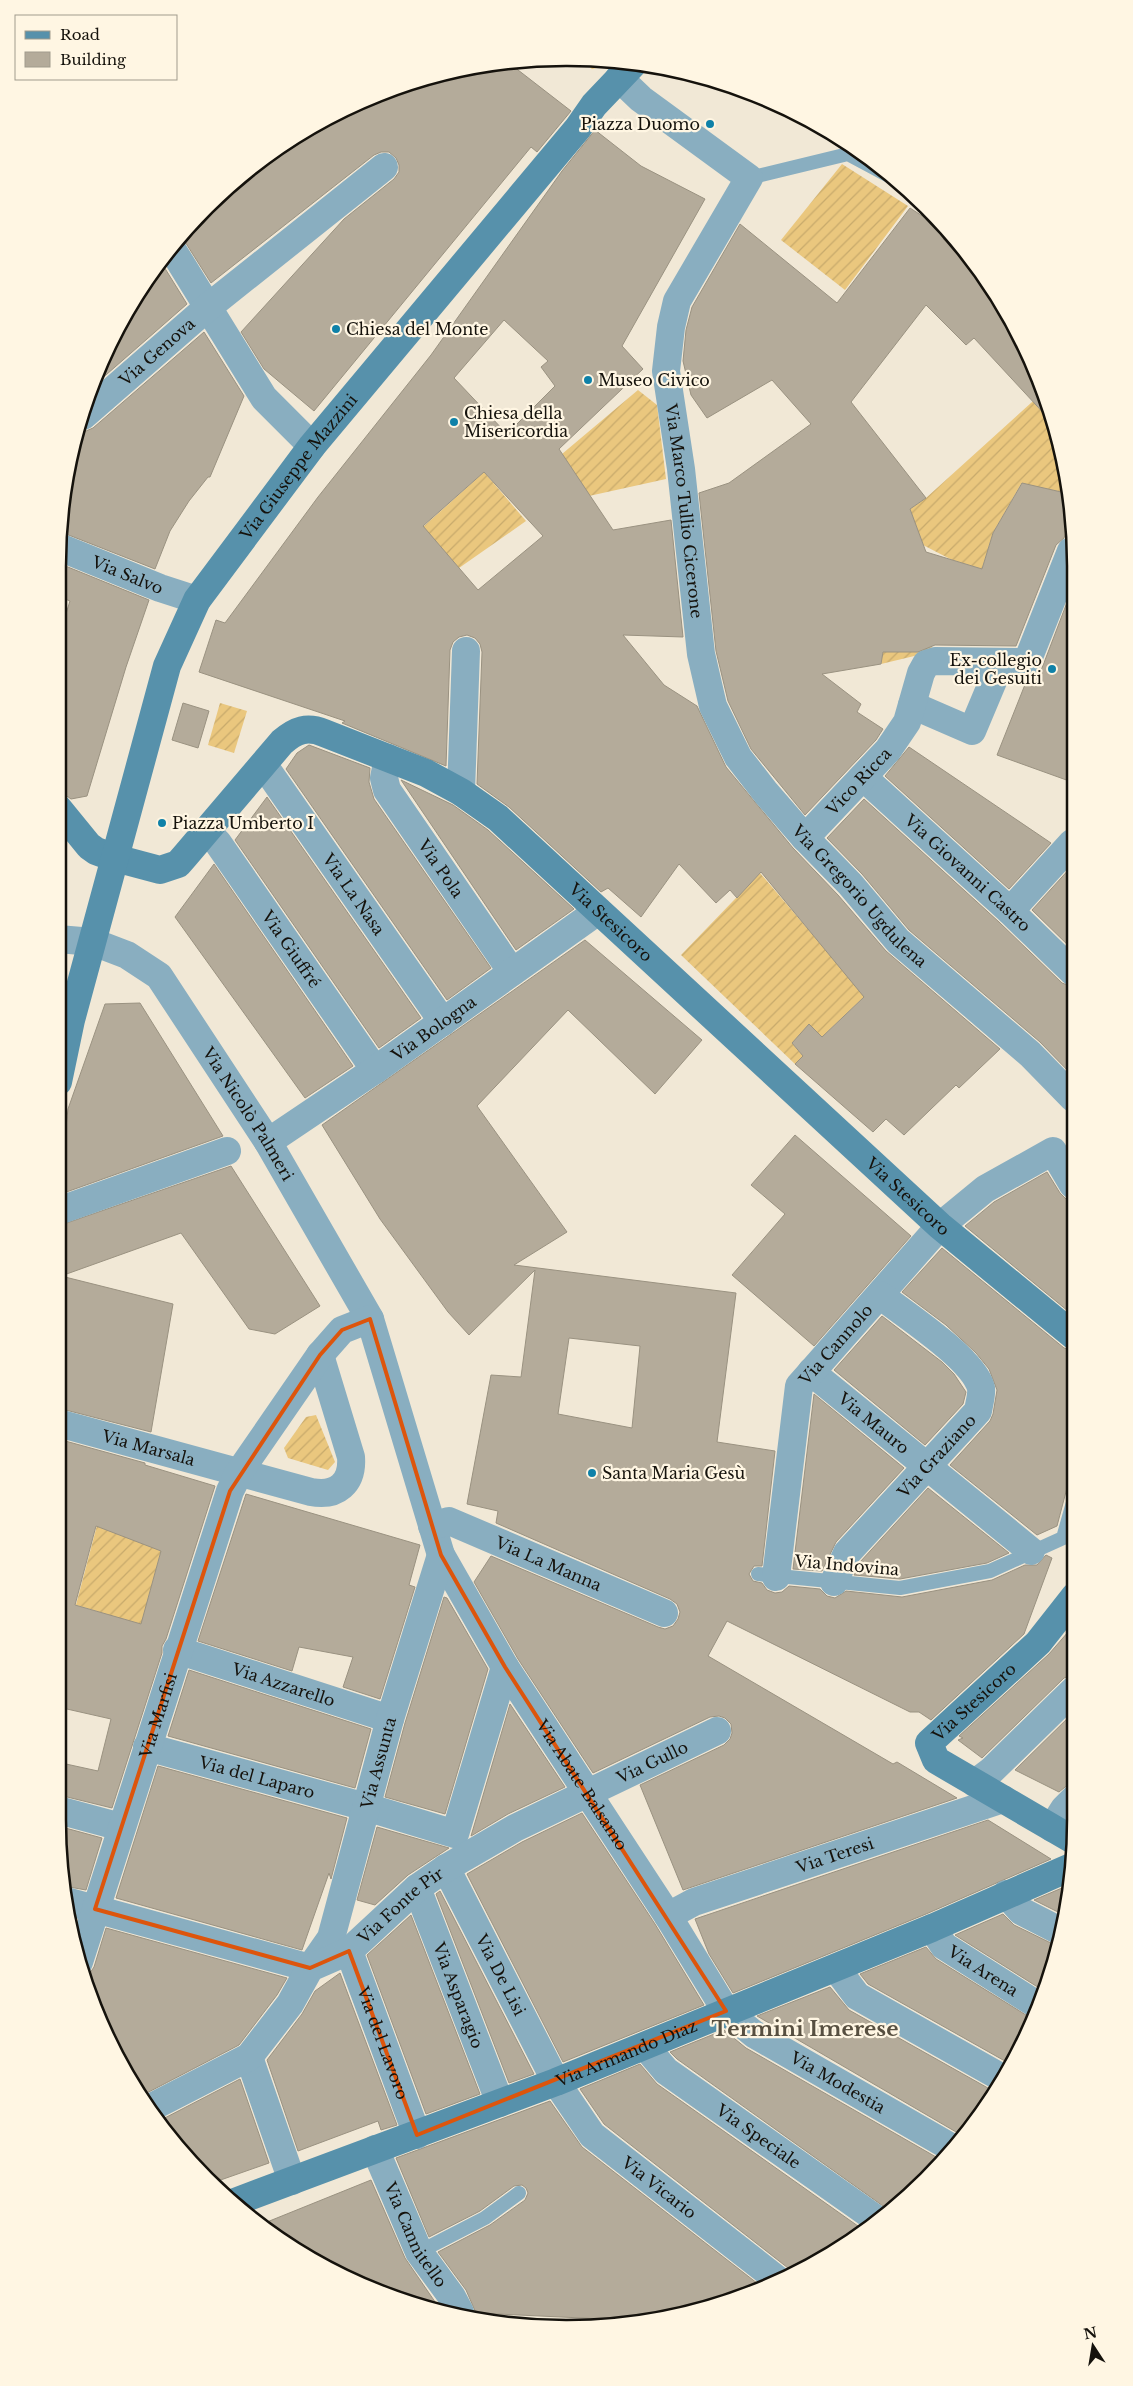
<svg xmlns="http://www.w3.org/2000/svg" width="1133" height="2386" font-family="'Libre Baskerville',serif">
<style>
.park{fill:url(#park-crowns)}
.garden{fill:url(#garden-furrows)}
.building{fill:#b4ab9a;stroke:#9a9281;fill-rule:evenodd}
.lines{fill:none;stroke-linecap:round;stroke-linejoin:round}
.lane{stroke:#89aec0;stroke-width:14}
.street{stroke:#89aec0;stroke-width:28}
.secondary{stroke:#5791ab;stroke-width:28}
.marked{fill:none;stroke:#dd550c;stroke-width:4;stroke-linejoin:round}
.poi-dot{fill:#0f81a8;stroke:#fff6e3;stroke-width:2}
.labels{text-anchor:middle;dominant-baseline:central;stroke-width:4.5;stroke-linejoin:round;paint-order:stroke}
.poi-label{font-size:16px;fill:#15120c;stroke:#fff6e3;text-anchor:start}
.street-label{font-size:16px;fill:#15120c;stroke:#fff6e3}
.district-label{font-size:21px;font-weight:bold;fill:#574f40;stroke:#fff6e3}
.rim{fill:none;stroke:#15120c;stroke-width:2.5}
</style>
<defs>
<pattern id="park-crowns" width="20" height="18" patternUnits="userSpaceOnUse" patternTransform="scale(1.25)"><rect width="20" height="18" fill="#eac77e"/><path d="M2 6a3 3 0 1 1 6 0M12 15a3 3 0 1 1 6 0" fill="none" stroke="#c8aa6c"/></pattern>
<pattern id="garden-furrows" width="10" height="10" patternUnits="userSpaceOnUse" patternTransform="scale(1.25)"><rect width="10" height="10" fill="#eac77e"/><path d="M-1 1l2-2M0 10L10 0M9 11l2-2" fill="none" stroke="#c8aa6c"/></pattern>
</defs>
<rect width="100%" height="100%" fill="#f1e8d6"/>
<polygon class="park" points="580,59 609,62 605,66 592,69"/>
<g class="garden">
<polygon points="842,164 908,206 845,290 781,240"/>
<polygon points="638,390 657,405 666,479 589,496 562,454"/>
<polygon points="1042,393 1070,494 1021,484 993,533 982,569 952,560 923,545 904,513 926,498"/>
<polygon points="484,472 526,521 459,568 423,527"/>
<polygon points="938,613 931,652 881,664 885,630"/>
<polygon points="220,703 247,711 234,753 208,745"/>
<polygon points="760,873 865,996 822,1037 809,1025 792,1043 803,1056 795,1064 681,955"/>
<polygon points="316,1415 335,1462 328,1470 288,1458 284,1448 306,1417"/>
<polygon points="100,1514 161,1551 148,1599 153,1603 143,1633 96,1611 76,1605"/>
</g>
<g class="building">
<polygon points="509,63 571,111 537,152 531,147 314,411 264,369 241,332 344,219 394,179 399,172 399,165 396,158 389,152 381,152 374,155 211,283 182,237 206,207 283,143 371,96 467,67"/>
<path d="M595 130 641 166 705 199 622 346 643 369 559 449 613 530 671 520 683 637 623 635 664 685 697 706 726 767 793 848 838 895 886 951 1000 1049 959 1088 956 1085 904 1135 886 1119 873 1132 795 1064 803 1056 792 1043 809 1024 822 1037 864 997 761 872 737 898 730 890 716 903 679 864 641 917 608 888 601 892 509 807 477 784 482 652 480 644 475 638 467 635 459 637 453 642 450 650 446 766 342 723 345 721 199 672 216 620 225 623 318 497 431 355 562 171ZM504 320 548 361 541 367 555 386 507 434 454 378ZM484 472 543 536 478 590 423 526Z"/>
<polygon points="910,208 945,231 947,233 943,239 978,269 989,288 985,291 1006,319 1037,371 1049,419 974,338 966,345 926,305 851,402 926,498 910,509 926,552 982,569 993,533 1022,483 1070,494 1071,517 1064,538 1056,545 1016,646 935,645 918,652 883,652 881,664 822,674 861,704 857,712 883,729 876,740 805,815 751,749 728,701 716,651 699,493 729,483 811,424 772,380 707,418 691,395 683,361 686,330 692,307 740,224 837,303"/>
<polygon points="161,262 187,304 91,388 96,372 143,284"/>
<polygon points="204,332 244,396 210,477 208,477 189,501 170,531 155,569 61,532 67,467 78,431 86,431 93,428"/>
<polygon points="58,563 149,600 126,667 87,796 71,799 64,794 58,793 58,639 70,601 58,596"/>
<polygon points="1071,592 1072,782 997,755 1028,677 1036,675 1042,668"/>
<polygon points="183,703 209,711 198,748 172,740"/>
<polygon points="309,745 370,768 369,782 374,799 491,968 447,1000 286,769 297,753"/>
<polygon points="909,747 1051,843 1009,889 885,776"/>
<polygon points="401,780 453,805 488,830 574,909 516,950"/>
<polygon points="267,797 421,1018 379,1048 235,840"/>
<polygon points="864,799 999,922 1062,983 1073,987 1073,1076 1040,1042 909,930 862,874 827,838"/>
<polygon points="214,864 353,1066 305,1098 175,917"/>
<polygon points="1072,866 1073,950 1032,910"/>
<path d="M585 940 702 1040 655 1094 568 1010 477 1106 567 1232 514 1265 736 1293 717 1442 775 1451 762 1566H754L749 1574 753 1581 762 1583 767 1590 775 1593 782 1592 789 1586 820 1589 827 1596 835 1598 846 1591 902 1597 992 1580 1025 1565H1037L1046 1555 1052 1558 1024 1634 931 1720 919 1712H910L727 1621 708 1656 893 1764 897 1762 957 1798 683 1890 640 1785 724 1745 730 1739 732 1733 731 1724 725 1718 719 1716 710 1717 593 1773 518 1659 474 1582 491 1556 658 1627 665 1629 673 1626 678 1619 680 1612 677 1604 670 1599 496 1523 498 1511 467 1504 491 1375 521 1377 535 1270 469 1335 448 1312 380 1219 322 1125ZM569 1338 640 1346 632 1428 558 1414Z"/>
<polygon points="140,1003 223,1136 58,1195 68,1109 105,1004"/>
<polygon points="795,1135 911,1236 814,1346 732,1275 785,1214 751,1185"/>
<polygon points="231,1166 320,1306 275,1334 249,1329 181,1233 61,1276 173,1304 151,1432 58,1408 58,1226"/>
<polygon points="1047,1172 1060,1193 1066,1199 1073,1201 1074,1316 965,1226 994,1202"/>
<polygon points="942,1248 1064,1348 1074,1351 1074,1461 1057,1526 1037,1535 950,1465 990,1421 993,1414 997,1390 989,1369 976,1353 946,1325 902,1292"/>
<polygon points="882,1316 942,1362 954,1374 966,1392 963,1404 925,1445 834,1370"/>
<polygon points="814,1394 904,1468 836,1542 822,1571 793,1569"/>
<path d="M58 1439 145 1463V1465L215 1486 166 1639 162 1646V1653L112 1808 59 1795 66 1764 98 1771 111 1719 58 1707ZM96 1526 161 1551 141 1624 75 1605Z"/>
<polygon points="928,1488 1009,1553 987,1563 900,1579 854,1575 860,1562"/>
<polygon points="246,1494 420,1545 409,1585 415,1587 380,1699 343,1687 353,1657 299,1647 292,1671 198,1641"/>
<polygon points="444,1597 447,1598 488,1669 445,1814 385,1797 405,1723"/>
<polygon points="1075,1624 1075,1674 1064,1678 982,1758 958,1740 963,1738 959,1736 1049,1654"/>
<polygon points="189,1670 371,1729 355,1788 168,1736"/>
<polygon points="510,1704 565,1787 508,1814 471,1836"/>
<polygon points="1075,1711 1075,1783 1070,1783 1059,1792 1015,1770"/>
<polygon points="158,1766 347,1818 331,1879 329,1873 302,1950 116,1898"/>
<polygon points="582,1813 655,1924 704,2005 563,2062 467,1874 522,1842"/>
<polygon points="988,1820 1051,1859 926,1914 733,1993 709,1954 695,1919"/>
<polygon points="58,1826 102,1838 86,1890 64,1886"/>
<polygon points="377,1827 449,1848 408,1875 375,1905 357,1900"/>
<polygon points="1069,1885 1066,1916 1034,1900"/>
<polygon points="440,1891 534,2074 509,2083 436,1894"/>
<polygon points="1003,1914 1014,1925 1057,1946 1044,1991 955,1935"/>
<polygon points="411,1915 480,2094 426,2114 367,1955"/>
<polygon points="67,1918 76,1920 71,1934 67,1919"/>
<polygon points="106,1928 287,1978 277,1995 239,2045 141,2096 126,2074 83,1977 90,1973 94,1967"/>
<polygon points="926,1947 936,1959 1034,2020 1012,2065 868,1984 860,1974"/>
<polygon points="340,1973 397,2125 381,2130 378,2121 298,2151 267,2060 302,2014 315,1991"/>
<polygon points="830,1987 849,2010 995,2092 963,2136 757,2016"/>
<polygon points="724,2030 746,2048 943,2161 890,2211 677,2059 670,2052"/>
<polygon points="640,2064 657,2084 865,2231 821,2260 792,2273 788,2268 604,2124 580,2089"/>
<polygon points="240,2079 269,2163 212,2183 184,2155 159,2121"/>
<polygon points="550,2101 582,2147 762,2287 730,2302 646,2321 476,2313 466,2290 438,2252 490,2225 525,2200 528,2193 526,2188 522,2185 514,2186 480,2211 429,2237 396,2158"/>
<polygon points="371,2180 405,2258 442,2312 403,2301 312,2260 262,2224"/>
</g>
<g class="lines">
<g class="lane">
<polyline points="749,178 848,154 891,177"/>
<polyline points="758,1574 900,1588 990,1571 1063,1538 1074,1499"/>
<polyline points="419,2252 485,2218 519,2193"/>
</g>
<g class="street">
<path id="s1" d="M619 78 641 99 749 178 677 301 671 327 666 371 681 469 701 654 713 706 738 757 766 793 805 838 850 884 898 941 1030 1054 1073 1098"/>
<polyline points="172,249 264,398 312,446"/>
<path id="s2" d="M83 416 207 308 384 167"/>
<path id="s3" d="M59 547 160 588 197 600"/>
<polyline points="912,705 972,731 1001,662"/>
<path id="s4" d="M388 758 384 778 387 790 512 972"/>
<path id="s5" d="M261 767 270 774 443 1022"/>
<path id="s6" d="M863 777 1010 911 1073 972"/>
<polyline points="461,792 466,651"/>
<path id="s7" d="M206 831 218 843 375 1070"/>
<path id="s8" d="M805 838 888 750 907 722 921 673 926 664 935 661 1027 662 1071 551"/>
<polyline points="1010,911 1072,843"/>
<path id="s9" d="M58 939 93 942 127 955 159 976 268 1142 370 1319 441 1555 505 1667 668 1916 726 2011 754 2034 954 2149"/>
<path id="s10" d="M268 1142 375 1070 598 911"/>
<polyline points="58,1211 227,1151"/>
<path id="s11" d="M811 1372 1031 1551"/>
<path id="s12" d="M58 1423 311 1492C337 1497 353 1483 351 1457L320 1355"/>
<path id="s13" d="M432 1526 449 1521 664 1613"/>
<path id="s14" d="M776 1577 799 1386 940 1226 985 1189 1053 1151 1073 1185"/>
<path id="s15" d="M834 1582 847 1553 978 1411C979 1404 982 1395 981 1388 973 1358 905 1315 880 1295"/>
<path id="s16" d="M177 1650 390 1719"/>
<path id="s17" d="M147 1747 366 1807 455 1834 505 1667"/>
<polyline points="975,1783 991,1771 1075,1689"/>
<polyline points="58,1810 121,1827"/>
<polyline points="1052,1828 1064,1809 1075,1798"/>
<path id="s18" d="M446 1868 556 2082 592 2135 778 2280"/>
<path id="s19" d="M417 1888 500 2103"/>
<polyline points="1006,1894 1021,1911 1062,1932"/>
<path id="s20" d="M66 1901 310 1968 331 1938 390 1719 441 1555"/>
<path id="s21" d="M668 1916 694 1902 1003 1799"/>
<path id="s22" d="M932 1928 944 1946 1039 2006"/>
<path id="s23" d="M349 1951 417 2135"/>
<path id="s24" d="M79 1962 230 1491 240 1471 320 1355 342 1330 370 1319"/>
<polyline points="836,1968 857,1996 1004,2079"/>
<path id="s25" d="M645 2046 666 2071 879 2221"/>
<polyline points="249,2057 292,2181"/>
<path id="s26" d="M150 2108 249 2057 290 2004 310 1968 349 1951 417 1888 446 1868 515 1828 717 1731"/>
<path id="s27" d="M375 2149 419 2252 452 2297 460 2312V2317"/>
</g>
<g class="secondary">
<path id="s28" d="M58 808 89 846 96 851 115 858 160 870 178 864 185 856 282 742C296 730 307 726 324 733L426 773 461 792 498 818 940 1226 1074 1336"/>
<path id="s29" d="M58 1082 71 1020 167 666 197 600 312 446 578 128 594 105 633 64"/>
<path id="s30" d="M1073 1840 936 1760 929 1743 1038 1643 1075 1596"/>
<path id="s31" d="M232 2203 556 2082 932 1928 1071 1867"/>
</g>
</g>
<path class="marked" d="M370 1319 441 1555 505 1667 726 2011 417 2135 349 1951 310 1968 95 1909 230 1491 320 1355 342 1330Z"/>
<g class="poi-dot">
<circle cx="710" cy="124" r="5"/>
<circle cx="336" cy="329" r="5"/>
<circle cx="588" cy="380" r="5"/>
<circle cx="454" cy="422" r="5"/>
<circle cx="1052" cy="669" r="5"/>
<circle cx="162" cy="823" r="5"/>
<circle cx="592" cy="1473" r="5"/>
</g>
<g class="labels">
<g class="poi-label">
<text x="700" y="124" text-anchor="end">Piazza Duomo</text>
<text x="346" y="329">Chiesa del Monte</text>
<text x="598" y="380">Museo Civico</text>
<text x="464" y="413">Chiesa della<tspan x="464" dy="18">Misericordia</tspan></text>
<text x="1042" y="660" text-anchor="end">Ex-collegio<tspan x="1042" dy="18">dei Gesuiti</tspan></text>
<text x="172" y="823">Piazza Umberto I</text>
<text x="602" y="1473">Santa Maria Gesù</text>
</g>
<g class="street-label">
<text stroke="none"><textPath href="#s2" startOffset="98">Via Genova</textPath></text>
<text stroke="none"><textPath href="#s29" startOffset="670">Via Giuseppe Mazzini</textPath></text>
<text stroke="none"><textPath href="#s1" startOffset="519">Via Marco Tullio Cicerone</textPath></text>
<text stroke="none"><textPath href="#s3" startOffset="74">Via Salvo</textPath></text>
<text stroke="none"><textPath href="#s8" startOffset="78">Vico Ricca</textPath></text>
<text stroke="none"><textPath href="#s4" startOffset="128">Via Pola</textPath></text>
<text stroke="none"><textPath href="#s6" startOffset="142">Via Giovanni Castro</textPath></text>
<text stroke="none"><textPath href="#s5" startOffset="158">Via La Nasa</textPath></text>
<text stroke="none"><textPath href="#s1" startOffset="958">Via Gregorio Ugdulena</textPath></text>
<text stroke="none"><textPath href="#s28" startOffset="698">Via Stesicoro</textPath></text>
<text stroke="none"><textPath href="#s7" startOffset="146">Via Giuffré</textPath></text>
<text stroke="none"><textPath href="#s10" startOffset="201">Via Bologna</textPath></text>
<text stroke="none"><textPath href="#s9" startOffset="274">Via Nicolò Palmeri</textPath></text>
<text stroke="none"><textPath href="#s28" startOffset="1102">Via Stesicoro</textPath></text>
<text stroke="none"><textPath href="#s14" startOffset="248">Via Cannolo</textPath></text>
<text stroke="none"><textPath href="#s11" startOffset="81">Via Mauro</textPath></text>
<text stroke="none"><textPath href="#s12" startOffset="94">Via Marsala</textPath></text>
<text stroke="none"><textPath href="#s15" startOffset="164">Via Graziano</textPath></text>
<text stroke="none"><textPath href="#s13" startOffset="126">Via La Manna</textPath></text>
<text transform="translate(847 1565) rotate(5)">Via Indovina</text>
<text stroke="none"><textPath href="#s16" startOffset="112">Via Azzarello</textPath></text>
<text stroke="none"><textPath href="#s30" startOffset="238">Via Stesicoro</textPath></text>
<text stroke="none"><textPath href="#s24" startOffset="259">Via Marfisi</textPath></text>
<text stroke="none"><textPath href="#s26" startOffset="622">Via Gullo</textPath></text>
<text stroke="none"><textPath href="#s20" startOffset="471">Via Assunta</textPath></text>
<text stroke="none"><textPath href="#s17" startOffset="114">Via del Laparo</textPath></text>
<text stroke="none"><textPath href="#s9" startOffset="1029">Via Abate Balsamo</textPath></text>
<text stroke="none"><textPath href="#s21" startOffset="178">Via Teresi</textPath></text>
<text stroke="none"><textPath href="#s26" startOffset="331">Via Fonte Pir</textPath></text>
<text stroke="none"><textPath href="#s22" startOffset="68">Via Arena</textPath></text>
<text stroke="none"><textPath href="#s18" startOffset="120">Via De Lisi</textPath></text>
<text stroke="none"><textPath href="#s19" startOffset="115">Via Asparagio</textPath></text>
<text stroke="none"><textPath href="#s23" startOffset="98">Via del Lavoro</textPath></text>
<text stroke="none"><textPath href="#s31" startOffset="422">Via Armando Diaz</textPath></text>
<text stroke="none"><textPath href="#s9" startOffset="1430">Via Modestia</textPath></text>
<text stroke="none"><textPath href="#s25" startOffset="146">Via Speciale</textPath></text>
<text stroke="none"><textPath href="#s18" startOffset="390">Via Vicario</textPath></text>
<text stroke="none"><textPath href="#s27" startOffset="95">Via Cannitello</textPath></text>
</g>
<g class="district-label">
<text x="805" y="2029">Termini Imerese</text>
</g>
</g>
<path d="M0 0H1133V2386H0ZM566 66H567A500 500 0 0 1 1067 566V1820A500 500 0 0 1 567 2320H566A500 500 0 0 1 66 1820V566A500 500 0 0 1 566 66Z" fill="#fff6e3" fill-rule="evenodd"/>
<path class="rim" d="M566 66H567A500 500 0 0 1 1067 566V1820A500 500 0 0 1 567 2320H566A500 500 0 0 1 66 1820V566A500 500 0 0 1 566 66Z"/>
<rect x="15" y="15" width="162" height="65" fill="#fff6e3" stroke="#a19b8d"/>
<rect x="25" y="31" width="25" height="8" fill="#5791ab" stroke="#a19b8d"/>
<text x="60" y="40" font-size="15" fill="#15120c">Road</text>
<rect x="25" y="52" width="25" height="15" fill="#b4ab9a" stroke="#a19b8d"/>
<text x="60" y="65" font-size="15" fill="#15120c">Building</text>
<g transform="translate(1093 2346) rotate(348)" stroke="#fff6e3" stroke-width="4" paint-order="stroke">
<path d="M0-4L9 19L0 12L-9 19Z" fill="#15120c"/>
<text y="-8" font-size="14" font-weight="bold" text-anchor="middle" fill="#15120c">N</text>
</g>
</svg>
